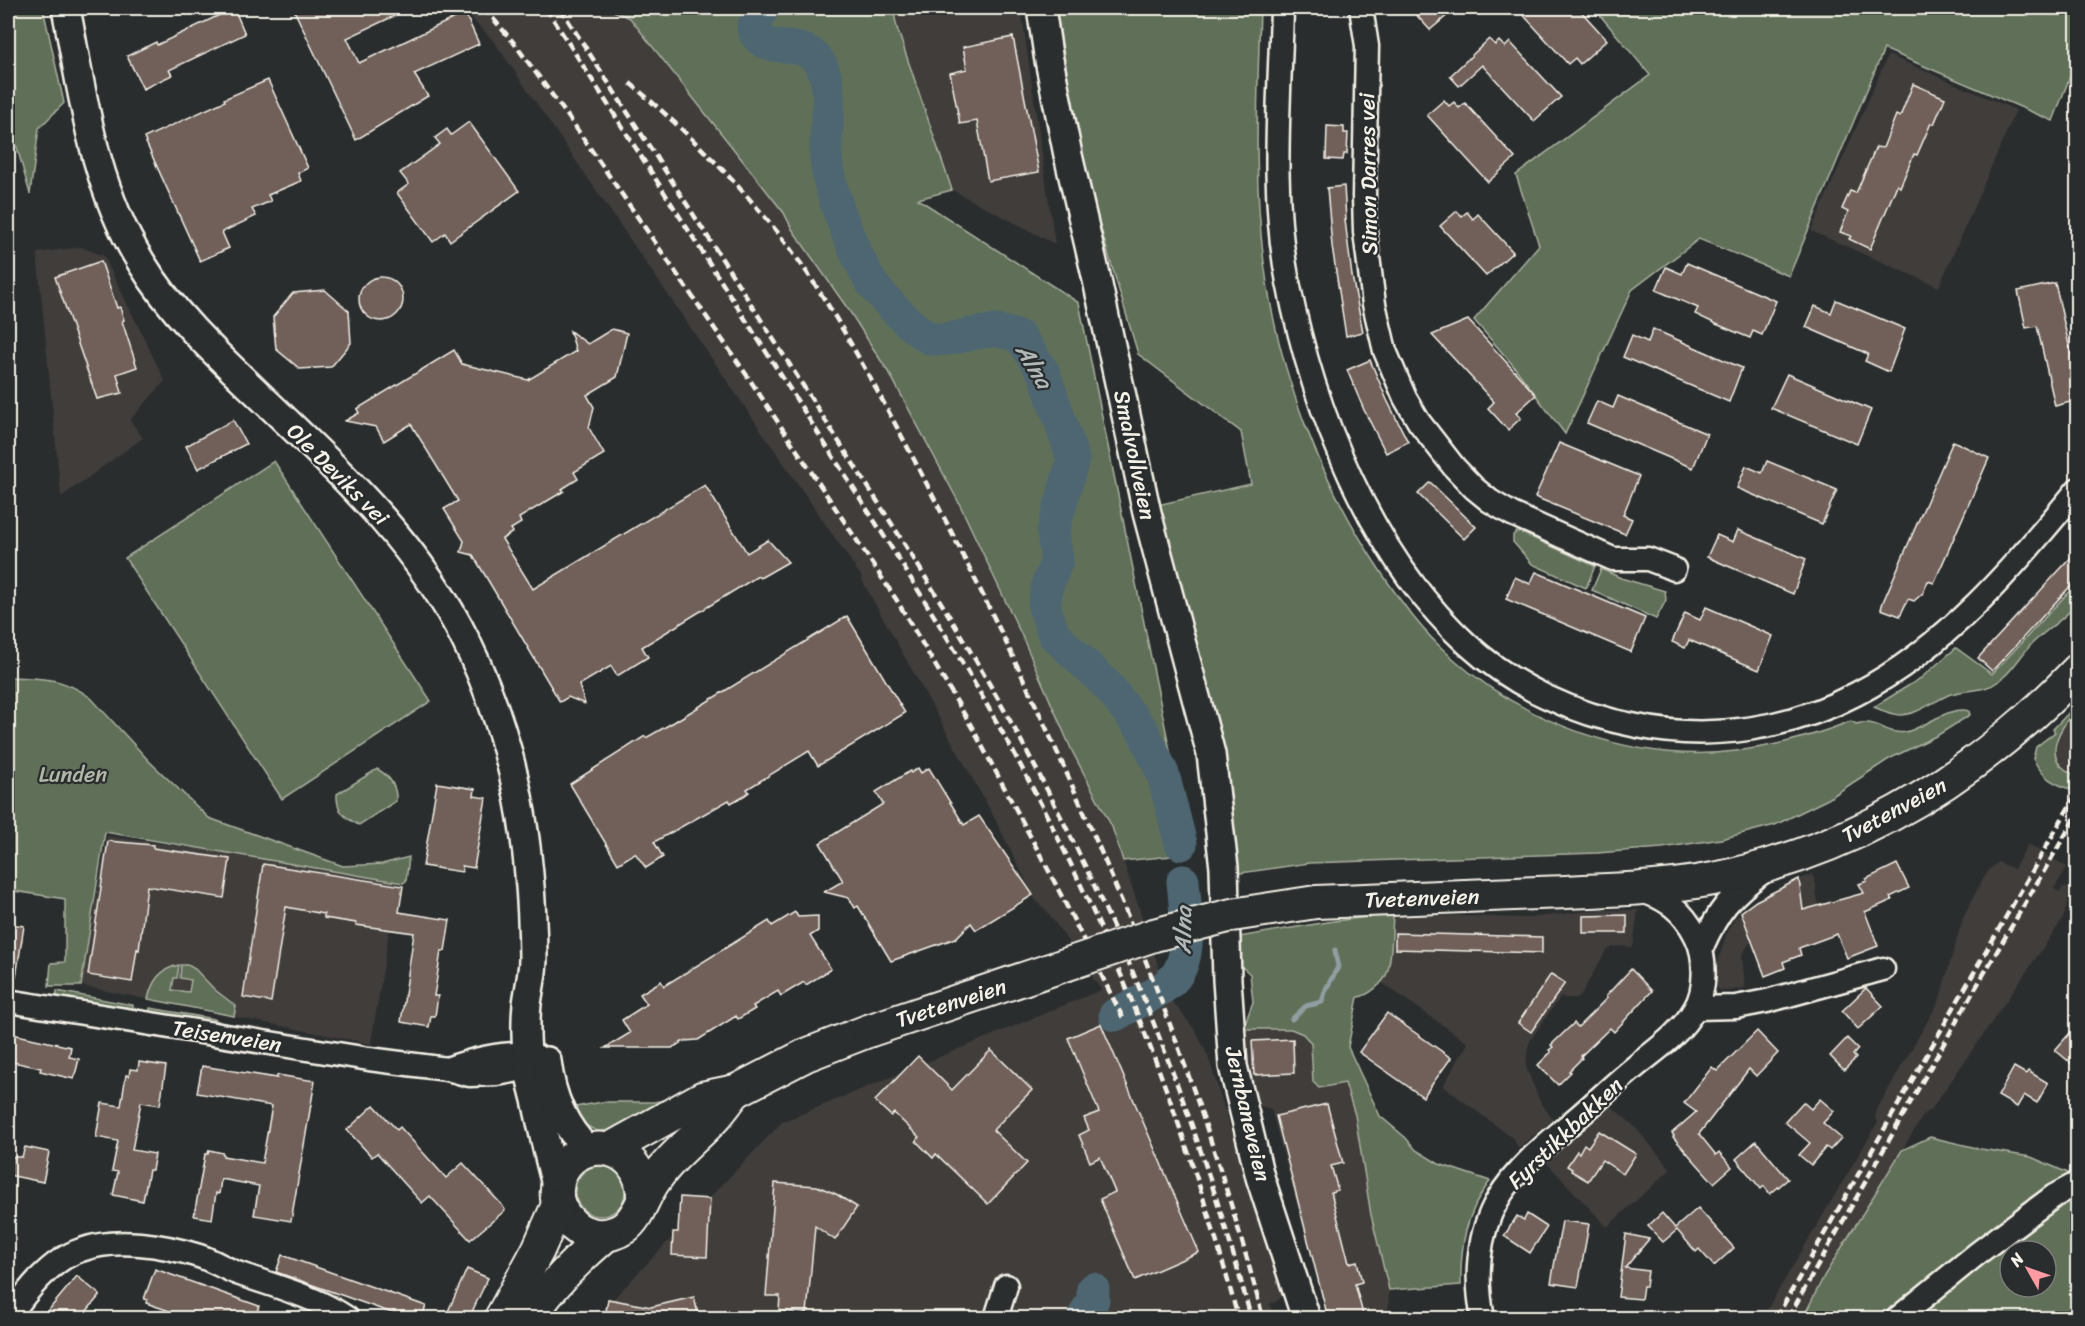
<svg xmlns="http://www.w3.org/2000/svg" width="2085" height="1326" font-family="Sriracha,sans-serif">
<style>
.built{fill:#3f3c3b}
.green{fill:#607059;stroke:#aab0a0;stroke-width:1.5;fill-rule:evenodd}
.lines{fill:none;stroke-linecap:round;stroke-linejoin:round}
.stream{stroke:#909ea1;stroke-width:5}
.river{stroke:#4d6671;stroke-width:33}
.building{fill:#71605a;stroke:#f4f1e8;stroke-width:1.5}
.minor-casing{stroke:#f4f1e8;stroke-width:27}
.tertiary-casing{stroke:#f4f1e8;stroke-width:32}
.secondary-casing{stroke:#f4f1e8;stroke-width:36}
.minor{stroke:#2a2d2e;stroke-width:22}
.tertiary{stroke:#2a2d2e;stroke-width:27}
.secondary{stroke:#2a2d2e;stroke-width:32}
.rail{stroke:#f4f1e8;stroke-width:4.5;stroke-dasharray:9 4.5;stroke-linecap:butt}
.secondary-bridge-casing{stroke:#f4f1e8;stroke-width:36;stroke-linecap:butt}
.secondary-bridge{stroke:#2a2d2e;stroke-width:32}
.labels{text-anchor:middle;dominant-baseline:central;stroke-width:4.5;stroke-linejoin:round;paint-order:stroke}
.street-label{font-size:22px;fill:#f4f1e8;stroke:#2a2d2e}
.park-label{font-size:22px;fill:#b1b7a8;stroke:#2a2d2e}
.water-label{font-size:24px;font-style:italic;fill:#b1b9b8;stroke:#2a2d2e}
</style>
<rect width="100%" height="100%" fill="#2a2d2e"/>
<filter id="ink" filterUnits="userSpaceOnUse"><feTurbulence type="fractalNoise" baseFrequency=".0167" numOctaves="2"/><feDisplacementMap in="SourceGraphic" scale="12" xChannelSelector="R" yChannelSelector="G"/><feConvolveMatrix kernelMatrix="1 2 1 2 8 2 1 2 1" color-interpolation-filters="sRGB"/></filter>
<g filter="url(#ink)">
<g class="built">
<polygon points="462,8 606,8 630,18 784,213 792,229 850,312 892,378 959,503 1021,634 1072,751 1112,827 1161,974 1172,1001 1196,1031 1208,1056 1258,1216 1283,1289 1281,1298 1274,1303 1270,1303 1273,1318 595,1318 782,1122 1101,990 1047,911 1036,901 994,817 864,584 861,576 495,43"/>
<polygon points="893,8 1021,8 1055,244 952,190 897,28"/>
<polygon points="1888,55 2016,110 1939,287 1811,231"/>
<polygon points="81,247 104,256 165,381 130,420 143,438 61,497 37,253"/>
<polygon points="2077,707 2077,776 2066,770 2061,764 2057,758 2055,744 2060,731"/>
<polygon points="107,836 398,876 371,1044 81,986"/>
<polygon points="2028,844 2067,867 2054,889 2060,892 2063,887 2068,888 2068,900 2063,919 1931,1110 1925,1113 1824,1276 1803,1318 1762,1318 1878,1122 1875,1118 1877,1109 1939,1001 1963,918 1981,882 1990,869 1998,862 2014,869"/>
<polygon points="1812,874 1816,883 1816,893 1819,905 1810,912 1808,908 1794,913 1760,932 1749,944 1742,955 1745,988 1728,991 1719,990 1717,987 1716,967 1726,935 1735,918 1755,901 1769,893"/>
<polygon points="1597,910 1638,910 1633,948 1623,946 1613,947 1606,951 1579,998 1565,998 1561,996 1531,1039 1528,1047 1526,1067 1540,1101 1553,1120 1518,1148 1514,1139 1443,1086 1468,1043 1381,982 1387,973 1393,914 1528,918"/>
<polygon points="1243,1029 1291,1029 1303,1034 1311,1043 1313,1082 1319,1088 1345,1082 1355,1115 1371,1215 1389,1290 1388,1318 1328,1318 1271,1109 1249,1103"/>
<polygon points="1610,1105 1634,1126 1671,1169 1607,1227 1546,1162"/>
</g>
<g class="green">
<polygon points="8,8 43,8 64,103 39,128 30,194 8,115"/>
<polygon points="606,8 893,8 897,28 952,190 918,199 1079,303 1191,854 1123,861 1112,827 1072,751 1021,634 959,503 892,378 850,312 792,229 784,213 630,18"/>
<path d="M1056 8H1260C1258 92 1253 178 1264 262 1278 373 1320 480 1381 572 1401 602 1422 631 1449 655 1524 723 1635 764 1736 751 1776 746 1814 736 1851 721L1856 724C1878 718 1887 736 1906 732 1926 727 1950 705 1969 711L1970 715 1938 735 1889 759 1828 799 1775 825 1721 839 1662 848 1597 853 1309 863 1234 874 1157 505 1251 484 1241 432 1138 354 1083 169Z"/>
<polygon points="1594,8 2077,8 2077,58 2053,121 1884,49 1789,276 1699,239 1632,290 1565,434 1512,364 1474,320 1539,245 1516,175 1650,75"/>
<polygon points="274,461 431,701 282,799 125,558"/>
<polygon points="1517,532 1520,532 1595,566 1586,588 1532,564 1513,542 1513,535"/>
<polygon points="1601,569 1621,578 1665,591 1666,600 1656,619 1592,590"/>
<path d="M2077 583V604C2065 618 2050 627 2036 640 2022 652 2014 670 1999 681 1985 692 1968 689 1951 694 1935 700 1919 714 1901 715 1891 715 1883 711 1874 707L1921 678 1956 648 1992 674Z"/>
<path d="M8 677C42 678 62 677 91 698L150 762 209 818 343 866 382 864 409 857 406 881 403 883 105 832 81 986H49L51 963 65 962V899L8 890Z"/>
<path d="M2077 704V707C2059 730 2038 760 2077 776V792C2054 783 2046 782 2033 759L2036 747 2055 732 2053 729Z"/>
<path d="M377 769C390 776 397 786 396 801L359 825C345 818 336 811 337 794Z"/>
<path d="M1393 914C1392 929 1392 961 1387 973 1384 983 1368 996 1358 997L1348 1047 1380 1116 1406 1138 1416 1150 1439 1164 1490 1181C1466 1213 1460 1245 1461 1285L1389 1290 1371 1215 1355 1115 1345 1083 1319 1088 1313 1082 1311 1043 1303 1034 1291 1029H1243L1253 1002 1250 974 1241 966 1238 937 1334 921Z"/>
<path d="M179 965 177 978H174L172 990 189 992 191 980 180 978 181 965H188L195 969 215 990 236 1006 234 1016 148 999C152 981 160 969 179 965Z"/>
<polygon points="57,991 133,1005 133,1012 56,999"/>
<polygon points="150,1008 214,1019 220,1022 219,1026 149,1014"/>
<path d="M669 1099C656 1107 643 1114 631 1121 601 1137 591 1135 570 1108L602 1102H654Z"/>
<polygon points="1930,1137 1981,1149 2031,1157 2075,1176 1891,1318 1803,1318 1824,1276 1902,1150"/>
<circle cx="600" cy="1191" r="25"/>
<path d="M2077 1194V1318H1912L1984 1260ZM2010 1251H2046V1287H2010Z"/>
</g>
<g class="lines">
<polyline class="stream" points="1292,1019 1306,1006 1322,1002 1326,989 1338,967 1335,950"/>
<g class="river">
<path d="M763 8 753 27C762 61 805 32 822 67 835 95 824 128 826 157 828 192 852 246 868 277 876 292 915 332 930 338 948 344 978 329 998 331 1005 332 1013 335 1020 337L1044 373 1073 459 1053 532 1057 561 1048 583 1044 606 1054 635 1107 685 1143 731 1163 774 1181 844"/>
<path d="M1115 1015C1132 1005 1156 995 1170 982 1195 962 1185 909 1183 881"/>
<polyline points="1083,1318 1093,1300 1093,1289"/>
</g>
</g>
<g class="building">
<polygon points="234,8 245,34 169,70 172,75 143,89 127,56 156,42 157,45"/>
<polygon points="293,8 411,8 347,38 359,63 465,13 479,44 414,74 428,96 356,140"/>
<polygon points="1410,8 1456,8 1430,30"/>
<polygon points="1517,8 1578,8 1607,40 1580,64 1575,58 1568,64"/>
<polygon points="1013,37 1039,172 988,181 977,121 960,124 950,73 967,69 963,47"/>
<polygon points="1489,39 1495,45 1499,41 1505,47 1510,42 1561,97 1534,121 1482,65 1459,86 1450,76"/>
<polygon points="268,80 308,168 298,173 301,181 268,195 271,201 252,209 256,216 222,232 229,248 200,261 144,138 225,101 224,99"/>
<polygon points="1913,84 1945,98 1934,124 1931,123 1917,155 1914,154 1900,187 1897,185 1870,249 1849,239 1851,236 1840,232 1848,212 1842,209 1850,191 1856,193 1876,147 1883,148 1896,115 1900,117"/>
<polygon points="1444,100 1449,106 1454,102 1459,108 1465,103 1515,158 1488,182 1427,115"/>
<polygon points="469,122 519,191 450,241 445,233 433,242 397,193 409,184 400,173 440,144 435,138 447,129 451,135"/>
<polygon points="1327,126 1344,127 1344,133 1348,133 1347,154 1344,154 1343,160 1326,159"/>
<polygon points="1344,186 1346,220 1345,220 1352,276 1363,332 1346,336 1332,246 1327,188"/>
<polygon points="1457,211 1462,216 1467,212 1473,219 1478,214 1513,252 1486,276 1440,226"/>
<polygon points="101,261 117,308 120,307 124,320 122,321 137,367 117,374 122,393 97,399 55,277"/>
<polygon points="1687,263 1776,301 1762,335 1753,331 1750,338 1716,324 1695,314 1698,308 1656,290 1666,267 1682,274"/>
<circle cx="381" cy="299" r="22"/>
<polygon points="2055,283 2073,363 2078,361 2078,400 2055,406 2037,326 2026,328 2018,291"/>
<polygon points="325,290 349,311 351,343 331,367 300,369 276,349 273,317 293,293"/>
<polygon points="1836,300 1905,329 1889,372 1865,361 1868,354 1806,327 1815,306 1831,313"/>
<polygon points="1468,320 1536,395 1516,413 1521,418 1508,430 1488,408 1494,402 1432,335"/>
<polygon points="612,329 627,333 617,377 587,395 594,407 589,428 604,454 574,472 578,479 562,489 564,491 519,518 521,523 511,529 513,532 502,539 533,589 705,485 747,553 768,540 788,562 760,578 758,576 642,647 648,657 617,676 611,666 579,685 585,704 568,697 560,702 473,555 461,552 464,541 444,509 458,501 411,424 384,441 376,427 345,421 359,413 357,409 454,350 462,364 528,380 576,351 570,331 588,344"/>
<polygon points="1653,329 1742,368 1729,402 1623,357 1632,335 1648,342"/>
<polygon points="1370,360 1387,400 1408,442 1386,453 1364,410 1347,370"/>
<polygon points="1787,374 1871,410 1857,444 1771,408"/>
<polygon points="1618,396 1707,434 1693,468 1587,423 1597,401 1613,408"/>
<polygon points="233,420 246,444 198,469 186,446"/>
<polygon points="1953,441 1989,458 1934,583 1928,581 1923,593 1914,601 1908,599 1900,616 1881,609 1883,602"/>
<polygon points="1559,443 1639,476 1623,515 1632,519 1625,534 1535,497"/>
<polygon points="1767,461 1837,490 1822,524 1737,488 1746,466 1762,473"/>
<polygon points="1430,482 1476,527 1464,539 1418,494"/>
<polygon points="1738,530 1806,559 1793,594 1707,557 1717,535 1733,542"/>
<polygon points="2078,550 2078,578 1992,671 1978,658"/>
<polygon points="1536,572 1645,618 1631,652 1506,599 1515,577 1530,584"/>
<polygon points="1706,607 1773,636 1759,670 1689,640 1685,648 1672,642 1685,613 1700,620"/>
<polygon points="847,616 905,713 818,766 809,751 747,789 749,792 745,795 731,803 729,800 654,842 663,857 646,868 635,853 618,864 570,784 645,736 646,738 674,722"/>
<polygon points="918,768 921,773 929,768 964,825 979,816 1033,895 976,930 971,923 956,938 891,961 858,906 855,908 849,898 824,892 843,881 820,843 883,804 876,792 910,771 911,773"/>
<polygon points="437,783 475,789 474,796 486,798 474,868 462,866 462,872 423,866"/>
<polygon points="108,841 153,845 153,848 230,859 224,898 147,886 139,950 137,949 132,982 88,975"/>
<polygon points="263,864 403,886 399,912 450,920 445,951 441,951 436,984 434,996 438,996 435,1016 431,1016 429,1027 401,1022 414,933 356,925 356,923 324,918 324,914 286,907 271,1002 243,997"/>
<polygon points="1897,864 1909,888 1890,897 1892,900 1865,912 1878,946 1847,958 1837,934 1799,948 1801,955 1783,962 1785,968 1765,976 1741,912 1756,901 1799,879 1803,910 1864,893 1859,884 1867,881 1866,879"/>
<polygon points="795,912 798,917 818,916 818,931 810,936 831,969 806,985 804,982 781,996 778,991 753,1006 755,1009 738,1019 736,1016 698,1040 684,1041 672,1048 605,1048 630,1033 622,1020 647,1004 640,994 661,981 664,986 769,921 772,926"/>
<polygon points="1627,915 1627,933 1583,933 1583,916"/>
<polygon points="8,924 24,926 16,977 8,977"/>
<polygon points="1395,933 1542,937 1542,953 1395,949"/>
<polygon points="1631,969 1652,991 1614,1032 1610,1028 1581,1056 1582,1058 1569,1071 1571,1072 1558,1085 1538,1065 1551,1052 1549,1050 1553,1047 1551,1045 1574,1023 1578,1027 1607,998 1606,996"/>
<polygon points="1551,974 1565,983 1531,1032 1518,1023"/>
<polygon points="1866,988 1883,1006 1858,1029 1842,1011"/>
<polygon points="1387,1013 1451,1058 1423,1097 1359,1052"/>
<polygon points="1101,1024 1199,1252 1135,1280 1100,1199 1115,1192 1100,1157 1090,1162 1079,1135 1089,1130 1084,1118 1099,1112 1068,1038"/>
<polygon points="2078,1024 2078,1069 2055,1050"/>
<polygon points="1757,1031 1778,1053 1756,1076 1749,1069 1699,1134 1716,1155 1719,1152 1732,1167 1714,1183 1673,1137 1674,1136 1672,1133 1696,1112 1684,1103 1712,1067 1717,1071"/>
<polygon points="8,1033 71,1047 69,1057 79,1059 74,1079 40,1071 41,1068 8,1061"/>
<polygon points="1847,1038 1858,1049 1853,1055 1856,1058 1844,1070 1830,1056"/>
<polygon points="1293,1039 1294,1073 1254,1075 1252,1041"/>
<polygon points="991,1050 1032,1090 993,1130 1027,1163 988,1204 936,1154 933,1158 916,1141 919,1137 894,1113 891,1116 875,1101 918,1056 952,1090"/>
<polygon points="139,1062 166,1066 160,1105 141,1102 132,1150 155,1154 152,1170 149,1170 143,1201 113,1195 118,1172 112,1171 118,1141 96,1137 102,1103 121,1106 126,1075 129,1076 130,1069 138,1070"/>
<polygon points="202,1066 277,1078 277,1075 315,1081 291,1221 254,1215 259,1186 221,1179 219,1194 216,1193 212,1219 194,1216 205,1154 208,1154 209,1150 223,1153 223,1156 262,1163 272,1106 197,1093"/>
<polygon points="2014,1067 2026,1074 2028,1071 2048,1083 2037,1103 2024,1095 2017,1107 1998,1096"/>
<polygon points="1820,1099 1834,1111 1823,1123 1841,1138 1830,1150 1826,1147 1811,1165 1799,1155 1810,1143 1785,1122 1803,1102 1811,1109"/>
<polygon points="1327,1104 1343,1163 1331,1166 1338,1190 1331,1192 1349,1263 1357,1261 1362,1282 1355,1284 1364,1318 1328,1318 1276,1116"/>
<polygon points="374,1105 397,1130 400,1127 446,1178 463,1163 502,1205 505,1210 502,1213 470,1240 430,1196 422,1203 377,1153 372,1157 347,1130"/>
<polygon points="1599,1131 1636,1154 1623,1174 1602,1160 1588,1181 1571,1171 1572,1169 1567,1166 1577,1151 1579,1153 1584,1144 1588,1147"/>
<polygon points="1756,1141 1788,1179 1770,1194 1764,1186 1761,1189 1736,1159"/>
<polygon points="25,1147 49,1152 43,1182 8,1175 11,1157 22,1157"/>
<polygon points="775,1183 817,1186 836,1194 857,1207 835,1240 815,1226 807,1313 779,1311 780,1296 766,1296"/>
<polygon points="680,1197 710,1199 707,1257 672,1255 673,1232 678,1232"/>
<polygon points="1698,1208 1734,1248 1714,1266 1699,1249 1696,1252 1677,1230 1663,1242 1648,1226 1662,1213 1675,1228"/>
<polygon points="1527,1214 1547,1227 1530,1253 1504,1236 1517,1216 1524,1220"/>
<polygon points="1562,1221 1589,1224 1578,1287 1551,1283"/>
<polygon points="1626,1234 1649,1239 1625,1268 1648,1271 1646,1287 1643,1286 1641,1299 1618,1297"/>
<polygon points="282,1255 426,1306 421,1318 406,1318 276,1272"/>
<polygon points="155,1269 259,1306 255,1318 190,1318 146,1303 147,1300 144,1299"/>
<polygon points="467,1269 488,1278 469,1318 445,1318"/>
<polygon points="77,1276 100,1295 81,1318 42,1318"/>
<polygon points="694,1297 699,1318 605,1318 608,1299 651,1307"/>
</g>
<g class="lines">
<g class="minor-casing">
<g id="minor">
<path d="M1282 8C1280 99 1270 191 1288 282 1313 409 1370 555 1467 644 1514 687 1574 714 1637 726 1710 741 1790 729 1856 694 1946 648 2015 566 2078 489"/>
<polyline points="1361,8 1367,46 1364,196 1365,232 1374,304 1385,351 1405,398 1419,422 1454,467 1474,488 1490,501 1512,514 1613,559 1648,559 1674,569"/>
<path d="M1702 947C1718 910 1731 895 1764 871"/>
<polyline points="8,1001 369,1059 447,1069 469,1075 497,1074 529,1068 543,1060"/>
<polyline points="1696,1008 1736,1007 1767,1001 1883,969"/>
<path d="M447 1069C472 1060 509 1050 536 1056"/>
<path d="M8 1318C26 1292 50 1260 81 1250 116 1237 164 1245 199 1256 212 1260 224 1268 237 1273 274 1286 314 1296 347 1318"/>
<polyline points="996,1318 1006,1286"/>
<path d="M1483 1318C1475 1280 1477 1234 1498 1199 1517 1167 1549 1142 1577 1118 1597 1101 1615 1083 1635 1067 1657 1049 1680 1034 1694 1010 1707 990 1706 956 1696 936 1683 910 1665 897 1638 890"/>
<polyline points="1898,1318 1978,1253 2054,1196 2078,1183"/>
</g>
</g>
<g class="tertiary-casing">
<g id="tertiary">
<path d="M66 8C83 96 93 184 141 262 171 312 214 352 256 392 335 468 417 541 466 641 516 743 532 845 533 958 533 974 529 988 527 1004 525 1024 526 1045 528 1064 530 1078 534 1091 537 1104 543 1132 549 1160 557 1188"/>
<polyline points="1041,8 1048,55 1068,155 1097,280 1147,513 1211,754 1224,868 1227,980 1233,1066 1260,1177 1306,1318"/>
<path d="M547 1061C551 1095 563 1126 588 1150"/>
</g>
</g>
<g class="secondary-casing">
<g id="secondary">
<path d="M1316 902C1390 899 1464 896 1538 893 1603 890 1669 890 1732 875 1869 843 1982 771 2078 670"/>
<polyline points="610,1149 702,1098 736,1091 806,1055 868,1031"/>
<path d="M643 1200C645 1134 561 1133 557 1189 555 1204 563 1216 573 1225 587 1238 609 1238 624 1228 638 1218 642 1200 651 1186 668 1158 694 1140 716 1116 723 1108 729 1099 736 1091"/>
<polyline points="501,1318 538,1250 558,1205"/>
<path d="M530 1318C550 1286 577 1260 606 1235"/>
</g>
</g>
<use href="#minor" class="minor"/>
<use href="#tertiary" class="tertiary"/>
<use href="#secondary" class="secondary"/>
<g class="rail">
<polyline points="484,8 514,43 572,122 748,377 896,599 973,729 1051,875 1124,1020"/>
<path d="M546 8C636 148 726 289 816 430 901 562 987 694 1057 836 1134 990 1194 1152 1238 1318"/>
<path d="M560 8C648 144 736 280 823 417 900 536 978 656 1043 782 1132 952 1202 1133 1251 1318"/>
<path d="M630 83C684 129 734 178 778 233 821 287 853 347 886 407 931 490 973 574 1014 659 1115 872 1204 1090 1263 1318"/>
<polyline points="1776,1318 2078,791"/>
<polyline points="1788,1318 1972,994 2078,813"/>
</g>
<g class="secondary-bridge-casing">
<polyline id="secondary-bridge" points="868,1031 1154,935 1232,915 1316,902"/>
</g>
<use href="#secondary-bridge" class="secondary-bridge"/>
</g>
</g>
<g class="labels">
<g class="street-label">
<text transform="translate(1368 174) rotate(-91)">Simon Darres vei</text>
<text transform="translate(1135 455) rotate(78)">Smalvollveien</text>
<text transform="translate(338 474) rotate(45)">Ole Deviks vei</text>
<text transform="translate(1894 810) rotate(-28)">Tvetenveien</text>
<text transform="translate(1422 898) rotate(-2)">Tvetenveien</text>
<text transform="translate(951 1003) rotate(-18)">Tvetenveien</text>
<text transform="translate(227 1036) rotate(9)">Teisenveien</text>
<text transform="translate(1248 1114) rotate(77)">Jernbaneveien</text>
<text transform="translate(1565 1133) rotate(-44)">Fyrstikkbakken</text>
</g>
<g class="park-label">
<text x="73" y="774">Lunden</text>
</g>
<g class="water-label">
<text transform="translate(1034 366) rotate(59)">Alna</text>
<text transform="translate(1183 930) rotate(-89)">Alna</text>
</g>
</g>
<rect width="2085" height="1326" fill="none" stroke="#2a2d2e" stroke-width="30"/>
<rect x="15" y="15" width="2055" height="1296" fill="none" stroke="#f4f1e8" stroke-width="2" filter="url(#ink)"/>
<g transform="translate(2028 1269) rotate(310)"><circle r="28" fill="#2a2d2e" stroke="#7b7b78" stroke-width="1.5"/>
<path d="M0-4.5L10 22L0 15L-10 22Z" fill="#ff9aa2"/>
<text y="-9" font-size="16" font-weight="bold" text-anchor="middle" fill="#f4f1e8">N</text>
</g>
</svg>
